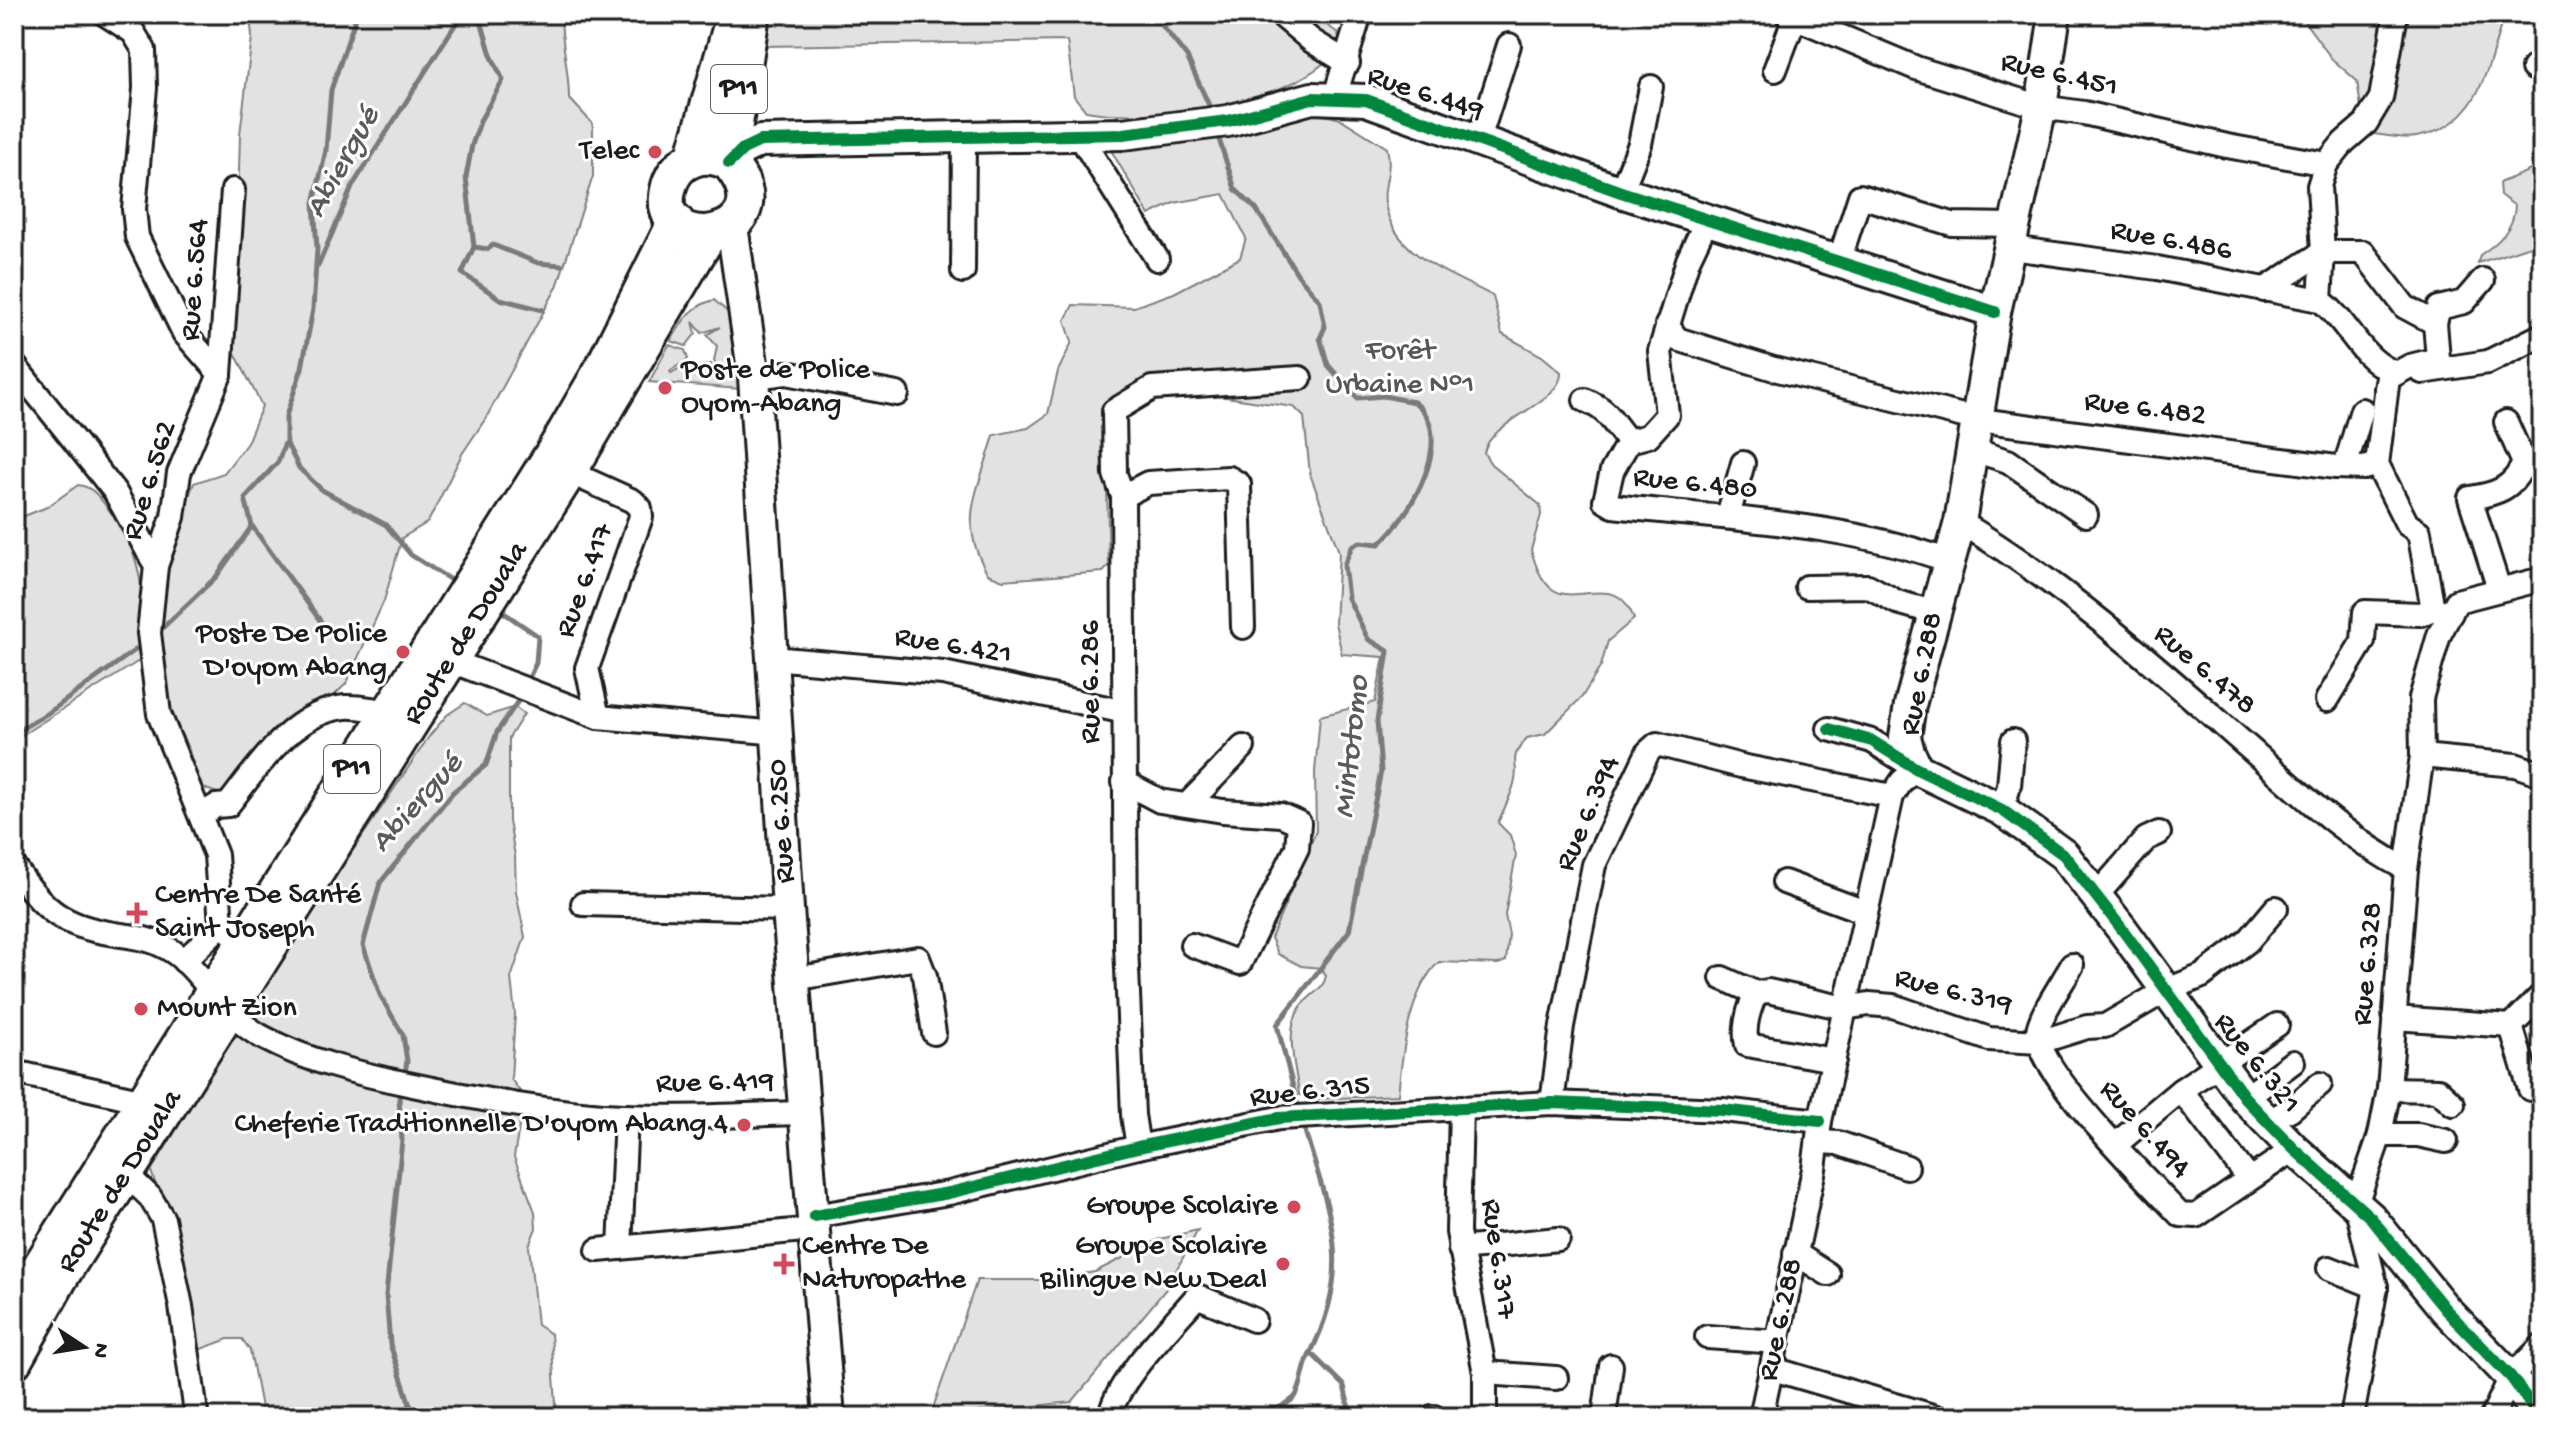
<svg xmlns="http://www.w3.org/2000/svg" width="2556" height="1431" font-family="'Gochi Hand',sans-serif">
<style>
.green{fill:#e2e2e2;stroke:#7f7f7f;stroke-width:2}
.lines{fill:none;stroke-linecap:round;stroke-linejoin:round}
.stream{stroke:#7a7a7a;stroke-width:5}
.street-casing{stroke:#1c1c1c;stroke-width:28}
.secondary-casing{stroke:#1c1c1c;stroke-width:36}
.primary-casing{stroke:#1c1c1c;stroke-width:40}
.street{stroke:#fff;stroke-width:22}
.secondary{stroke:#fff;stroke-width:30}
.primary{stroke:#fff;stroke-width:34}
.cycleway-casing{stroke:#fff;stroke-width:17}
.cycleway{stroke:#00873e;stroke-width:12}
.poi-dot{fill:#d1495b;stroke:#fff;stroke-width:3}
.labels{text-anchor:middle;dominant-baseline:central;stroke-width:6;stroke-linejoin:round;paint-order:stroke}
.shield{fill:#fff;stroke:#606060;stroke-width:2}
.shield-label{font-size:28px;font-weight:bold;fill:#1c1c1c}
.street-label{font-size:30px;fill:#1c1c1c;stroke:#fff}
.poi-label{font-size:30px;fill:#1c1c1c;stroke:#fff;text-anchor:end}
.park-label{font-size:30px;fill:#575757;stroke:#fff}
.water-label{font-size:32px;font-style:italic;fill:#5a5a5a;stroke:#fff}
</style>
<rect width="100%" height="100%" fill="#fff"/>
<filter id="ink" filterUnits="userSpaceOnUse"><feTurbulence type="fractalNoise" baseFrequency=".0125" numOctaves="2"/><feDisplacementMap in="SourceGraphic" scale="16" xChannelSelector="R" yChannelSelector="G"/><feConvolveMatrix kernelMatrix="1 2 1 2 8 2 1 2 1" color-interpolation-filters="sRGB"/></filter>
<g filter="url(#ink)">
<g class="green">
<path d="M241 14H561C561 43 569 69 569 98L593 124V176L557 287 486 418 462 454 428 522 402 538 384 601 346 684 228 797 198 786 188 746 171 718 159 638 163 623 162 565 194 483 224 473 247 443 262 406 234 351 240 134 252 37 251 26Z"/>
<path d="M769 14H1311L1338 33 1340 45C1302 105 1152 123 1086 111L1074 96 1067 41 763 46Z"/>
<path d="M2299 14H2501V25C2486 75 2476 127 2416 137 2401 140 2381 134 2365 133L2357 81 2332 59Z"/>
<path d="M1316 113 1341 119 1387 148C1393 171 1382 185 1385 203 1393 256 1452 274 1493 296L1502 334 1542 356 1561 372C1564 401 1489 421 1484 453L1491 464 1540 505 1541 515 1531 550C1535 563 1540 580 1552 589 1577 607 1617 570 1634 619L1608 641 1601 666 1582 697 1545 734 1527 738C1507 761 1519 760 1515 780 1512 795 1503 810 1498 823L1510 835 1516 855 1505 915 1509 935 1506 961 1498 964 1439 962C1409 990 1402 1054 1398 1095L1319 1099 1299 1095C1296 1066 1282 1029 1303 1004 1311 994 1324 989 1326 976L1321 968 1301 966 1278 954 1271 938 1316 831 1315 772 1320 716 1375 702 1384 657 1342 654 1335 623 1339 552 1310 474 1304 417 1294 407C1235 400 1165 381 1108 399L1105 406 1109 566 1103 572 1003 580 988 574C955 520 980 488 994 435L1028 428 1048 414 1058 371 1072 342 1065 320 1073 305 1134 307 1174 293 1240 258 1246 238 1224 194 1174 203 1149 215 1112 152 1114 147 1284 123Z"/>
<path d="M2542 160V270L2530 246 2478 263 2480 255C2498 243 2514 229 2515 206L2500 195 2499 183 2531 170Z"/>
<path d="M714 300 731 315 741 389 649 382 669 345 685 350 688 359 670 371 671 373 689 363 700 367 711 364 720 377 723 375 714 361 717 346 707 335 720 327 702 333 693 322 696 333 686 346 671 341C682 321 691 306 714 300Z"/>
<path d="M78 485C93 487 97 495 106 506 145 552 145 601 142 659L14 740V520L47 507Z"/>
<polygon points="465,703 487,716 515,707 524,714 509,738 509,821 515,856 516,892 525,937 511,978 515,1014 511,1079 524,1097 514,1157 535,1212 536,1228 529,1246 537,1325 551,1334 557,1417 275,1417 262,1413 250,1350 242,1339 228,1339 196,1351 170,1226 151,1171 283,955 430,735 447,715"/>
<polygon points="1198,1230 1166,1289 1072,1402 930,1417 977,1280 1045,1280 1095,1272 1160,1239"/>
</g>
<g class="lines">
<g class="stream">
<polyline points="357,14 331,90 326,150 314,203 317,249 313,309 302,368 286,416 286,442 299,468 322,490 386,525 411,555 457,584"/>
<polyline points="479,14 491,55 503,80 481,119 472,145 466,177 474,247 462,273 500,299 543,310"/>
<polyline points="1153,14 1187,57 1212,112"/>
<path d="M1217 133 1235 189 1256 209 1298 275 1320 301 1325 327 1320 338 1328 365 1357 398 1384 396 1414 402C1459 435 1410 517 1379 544L1360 542 1352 546 1344 565 1348 598 1368 639 1388 651 1377 721 1381 771 1349 931 1277 1025 1299 1110"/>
<polyline points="474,247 488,249 493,245 538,263 561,265"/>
<polyline points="318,266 353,185 462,14"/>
<polyline points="285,443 278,462 245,498 252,526 332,637"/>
<polyline points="497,608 538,636 536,663 527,682"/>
<polyline points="156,634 216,577 252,526"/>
<polyline points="14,733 48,713 145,643"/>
<polyline points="404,1078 407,1061 403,1035 380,995 363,945 380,883 453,792 486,765 497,732 522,695"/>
<polyline points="401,1087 399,1099 402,1140 386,1295 390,1344 414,1417"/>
<polyline points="1312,1354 1344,1386 1351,1417"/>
<path d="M1264 1417C1272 1410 1288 1405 1295 1397 1302 1388 1303 1368 1309 1356 1356 1265 1329 1214 1303 1124"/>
</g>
<g class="street-casing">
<g id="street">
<polyline points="105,14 133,32 144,50 145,88 134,209 137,237 184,333 220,374 179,473 173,517 156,566 149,633 159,714 216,855 221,925 244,942"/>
<polyline points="1280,14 1312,41 1348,63"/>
<polyline points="1787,14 1916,68 2041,107 2084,113 2227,146 2326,164"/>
<path d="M2396 14 2381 98 2366 123 2344 142 2326 164 2319 186 2323 252 2320 300C2347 320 2358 355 2389 370L2377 464 2407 524 2419 532 2433 609 2451 613"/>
<polyline points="2533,68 2542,67"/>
<polyline points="1775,70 1795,17"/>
<polyline points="1335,96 1360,14"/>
<polyline points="1079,135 1157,259"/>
<polyline points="1479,139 1509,45"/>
<polyline points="1621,192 1640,144 1651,87"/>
<path d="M1707 220 1688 260 1660 351 1667 415 1648 436 1629 441 1612 471 1605 501 1613 506C1726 519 1842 522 1949 561"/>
<polyline points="2012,248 2157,268 2320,300"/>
<polyline points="1821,253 1841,255 1860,196 1952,224 2015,225"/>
<polyline points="963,271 964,136"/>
<polyline points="2264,290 2323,252 2363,252 2405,307 2435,323 2438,359 2410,366 2388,378 2386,389"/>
<polyline points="2435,323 2439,308 2464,302 2483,280"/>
<polyline points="1667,325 1677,339 1774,369 1979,420 2336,467 2364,468 2377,464"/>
<polyline points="14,365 115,492 156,566"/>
<polyline points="2422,372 2488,362 2542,335"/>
<polyline points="220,374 233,190"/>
<polyline points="754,377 786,373 897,394"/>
<path d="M1585 400C1614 413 1609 421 1629 441"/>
<polyline points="1973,450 2008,461 2086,515"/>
<polyline points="2345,467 2362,410"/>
<polyline points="569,472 633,501 640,508 641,517 587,668 598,717 778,733"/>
<polyline points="1123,496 1148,483 1229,478 1239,484 1243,627"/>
<polyline points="1728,516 1743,463"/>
<path d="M1960 522C2064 584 2157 667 2248 747 2299 792 2345 837 2406 869"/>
<polyline points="1807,587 1868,586 1897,602 1933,612"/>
<path d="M2499 589 2470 498C2496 494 2513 489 2524 463L2506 422"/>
<polyline points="438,656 598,717"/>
<polyline points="772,658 943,673 1121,711"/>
<polyline points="2327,700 2363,641 2365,612 2421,614 2433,609"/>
<polyline points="2422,756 2515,765 2542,774"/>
<polyline points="1124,782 1160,801 1223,811 1281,815 1299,823 1297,848 1240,963 1192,945"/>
<polyline points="1189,803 1243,747"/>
<polyline points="2002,810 2009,786 2013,741"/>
<path d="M201 815 216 806 228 805C258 767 292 712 345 707 358 706 374 710 388 711"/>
<path d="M14 866C42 909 63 927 115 934 133 937 150 938 167 948 202 967 220 1015 264 1038 307 1061 360 1074 408 1084 479 1099 551 1113 624 1116 684 1119 745 1114 806 1113"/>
<polyline points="1784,882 1865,912"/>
<polyline points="2097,895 2146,839 2159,833"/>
<polyline points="583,904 788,909"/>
<polyline points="184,961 221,925"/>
<path d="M2072 965C2064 981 2040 1014 2038 1031 2034 1069 2152 1185 2180 1215L2196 1216 2294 1149"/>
<polyline points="1722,978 1756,993 1768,991 1845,1008 1869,1004 1893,1006 1989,1039 2039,1042 2087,1027 2105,1026 2165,991 2202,976 2248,941 2276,908"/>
<polyline points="794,979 918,958 925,976 934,1033"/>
<path d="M1756 993C1749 1008 1743 1028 1747 1045L1834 1060"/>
<polyline points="2394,1018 2511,1026 2542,995"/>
<polyline points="2511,1026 2530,1089"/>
<polyline points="14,1072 144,1101"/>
<polyline points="2389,1089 2438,1090 2453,1104"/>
<polyline points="2181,1090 2249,1179"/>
<polyline points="2245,1098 2293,1062"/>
<polyline points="1552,1103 1562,1026 1594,865 1648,752 1657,744 1741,766 1892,796"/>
<polyline points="1461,1107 1458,1232 1485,1373 1485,1417"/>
<polyline points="2267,1122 2291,1109 2320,1084"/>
<polyline points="2380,1135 2418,1135 2446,1141"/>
<polyline points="1819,1142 1838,1143 1907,1167"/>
<polyline points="2115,1145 2181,1090 2277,1025"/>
<polyline points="1138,1147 1133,1115 1126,944 1123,496 1115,474 1114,411 1152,388 1300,378"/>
<polyline points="126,1174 150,1197 163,1219 181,1306 196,1413"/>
<polyline points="814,1216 949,1193 1138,1147 1279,1118 1552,1103 1723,1110 1820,1121"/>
<polyline points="620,1248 626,1116"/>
<polyline points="1460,1249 1558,1239"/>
<polyline points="598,1250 814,1229"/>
<polyline points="1795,1253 1828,1274"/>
<polyline points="2329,1268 2376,1287"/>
<polyline points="1707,1337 1778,1342"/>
<polyline points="1773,1369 1936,1417"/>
<polyline points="1485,1373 1556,1378"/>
<path d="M1110 1417C1115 1381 1173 1325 1197 1296L1254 1320"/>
<polyline points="1432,1417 1434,1417"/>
<polyline points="1604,1417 1611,1366"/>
<polyline points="1761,1417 1814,1169 1820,1121 1892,796 1902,781 1917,769 1872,741 1829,729"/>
<polyline points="2352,1417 2376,1287 2356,1204 2380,1135 2389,1089 2406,869 2422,756 2421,698 2439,635 2457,601 2542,579"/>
<polyline points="2492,1417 2511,1377 2542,1346"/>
</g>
</g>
<g class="secondary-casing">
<g id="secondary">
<polyline points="2055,14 2041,107 1995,312 1960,522 1910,705 1905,737 1909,752 1917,769 2002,810 2064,855 2122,929 2245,1098 2294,1149 2371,1218 2445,1309 2511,1377 2540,1417"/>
<polyline points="729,163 743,149 760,141 1123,134 1228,121 1312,98 1366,100 1621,192 1995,312"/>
<polyline points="732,226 754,377 788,909 829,1417"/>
</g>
</g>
<g class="primary-casing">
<g id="primary">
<polyline points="693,159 731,26"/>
<path d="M729 163C706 150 677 158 669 186 647 263 793 238 729 163L752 14"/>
<polyline points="14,1308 553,453 602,369 676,221"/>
<polyline points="14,1361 60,1278 569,472 708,236"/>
</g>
</g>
<use href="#street" class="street"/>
<use href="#secondary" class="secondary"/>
<use href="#primary" class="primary"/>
<g class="cycleway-casing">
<g id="cycleway">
<polyline points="729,163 743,149 760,141 1123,134 1228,121 1312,98 1366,100 1621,192 1995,312"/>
<polyline points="1829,729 1872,741 1917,769 2002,810 2064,855 2122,929 2245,1098 2294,1149 2371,1218 2445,1309 2511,1377 2540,1417"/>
<polyline points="814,1216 949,1193 1138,1147 1279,1118 1552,1103 1723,1110 1820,1121"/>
</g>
</g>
<use href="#cycleway" class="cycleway"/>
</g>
</g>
<g class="poi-dot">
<circle cx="655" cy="152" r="8"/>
<circle cx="665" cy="388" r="8"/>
<circle cx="403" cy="652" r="8"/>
<path d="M133 901h8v8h8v8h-8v8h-8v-8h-8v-8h8z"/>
<circle cx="141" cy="1009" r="8"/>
<circle cx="744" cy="1125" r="8"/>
<circle cx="1294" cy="1207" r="8"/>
<path d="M780 1252h8v8h8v8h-8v8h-8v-8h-8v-8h8z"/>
<circle cx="1283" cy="1264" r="8"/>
</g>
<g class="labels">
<g class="shield">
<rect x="711" y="65" width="56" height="48" rx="6"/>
<rect x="324" y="745" width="56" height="48" rx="6"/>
</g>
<g class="shield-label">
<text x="739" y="89">P11</text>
<text x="352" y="769">P11</text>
</g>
<g class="street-label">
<text transform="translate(2059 76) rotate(13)">Rue 6.451</text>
<text transform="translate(1425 95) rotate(18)">Rue 6.449</text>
<text transform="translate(2171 242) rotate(10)">Rue 6.486</text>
<text transform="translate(196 280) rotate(-86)">Rue 6.564</text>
<text transform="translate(2145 410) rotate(7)">Rue 6.482</text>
<text transform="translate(151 481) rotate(-73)">Rue 6.562</text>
<text transform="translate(1695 485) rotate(6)">Rue 6.480</text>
<text transform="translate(586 581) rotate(-70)">Rue 6.417</text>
<text transform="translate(467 634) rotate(-58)">Route de Douala</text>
<text transform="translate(953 647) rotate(9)">Rue 6.421</text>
<text transform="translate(2204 671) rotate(40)">Rue 6.478</text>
<text transform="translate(1923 674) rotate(-79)">Rue 6.288</text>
<text transform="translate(1092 682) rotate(-90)">Rue 6.286</text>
<text transform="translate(1589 814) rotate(-67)">Rue 6.394</text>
<text transform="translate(783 821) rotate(-94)">Rue 6.250</text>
<text transform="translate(2369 964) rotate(-85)">Rue 6.328</text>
<text transform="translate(1953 993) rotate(14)">Rue 6.319</text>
<text transform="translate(2256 1064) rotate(51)">Rue 6.321</text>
<text transform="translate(715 1084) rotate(-1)">Rue 6.419</text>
<text transform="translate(1310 1093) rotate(-6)">Rue 6.315</text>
<text transform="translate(2144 1130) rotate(48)">Rue 6.494</text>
<text transform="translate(121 1182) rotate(-58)">Route de Douala</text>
<text transform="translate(1497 1259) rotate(82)">Rue 6.317</text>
<text transform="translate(1782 1320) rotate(-78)">Rue 6.288</text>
</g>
<g class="poi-label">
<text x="639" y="152">Telec</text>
<text x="681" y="371" text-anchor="start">Poste de Police<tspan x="681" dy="34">Oyom-Abang</tspan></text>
<text x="387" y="635">Poste De Police<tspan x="387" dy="34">D'oyom Abang</tspan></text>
<text x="155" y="896" text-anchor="start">Centre De Santé<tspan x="155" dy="34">Saint Joseph</tspan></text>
<text x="157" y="1009" text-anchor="start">Mount Zion</text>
<text x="728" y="1125">Cheferie Traditionnelle D'oyom Abang 4</text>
<text x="1278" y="1207">Groupe Scolaire</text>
<text x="802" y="1247" text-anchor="start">Centre De<tspan x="802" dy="34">Naturopathe</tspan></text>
<text x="1267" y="1247">Groupe Scolaire<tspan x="1267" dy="34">Bilingue New Deal</tspan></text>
</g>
<g class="park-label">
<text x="1400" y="352">Forêt<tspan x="1400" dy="34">Urbaine N°1</tspan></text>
</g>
<g class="water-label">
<text transform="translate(344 163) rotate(-61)">Abiergué</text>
<text transform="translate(1353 747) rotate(-84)">Mintotomo</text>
<text transform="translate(418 804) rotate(-48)">Abiergué</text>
</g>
</g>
<rect width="2556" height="1431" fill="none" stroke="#fff" stroke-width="48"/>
<rect x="24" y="24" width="2508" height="1383" fill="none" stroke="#1c1c1c" stroke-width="3" filter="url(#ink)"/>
<g transform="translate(84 1347) rotate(102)" stroke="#ffffff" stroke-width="6" paint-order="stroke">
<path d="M0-6L14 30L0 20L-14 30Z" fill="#1c1c1c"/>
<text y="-12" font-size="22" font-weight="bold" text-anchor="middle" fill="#1c1c1c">N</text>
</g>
</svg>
